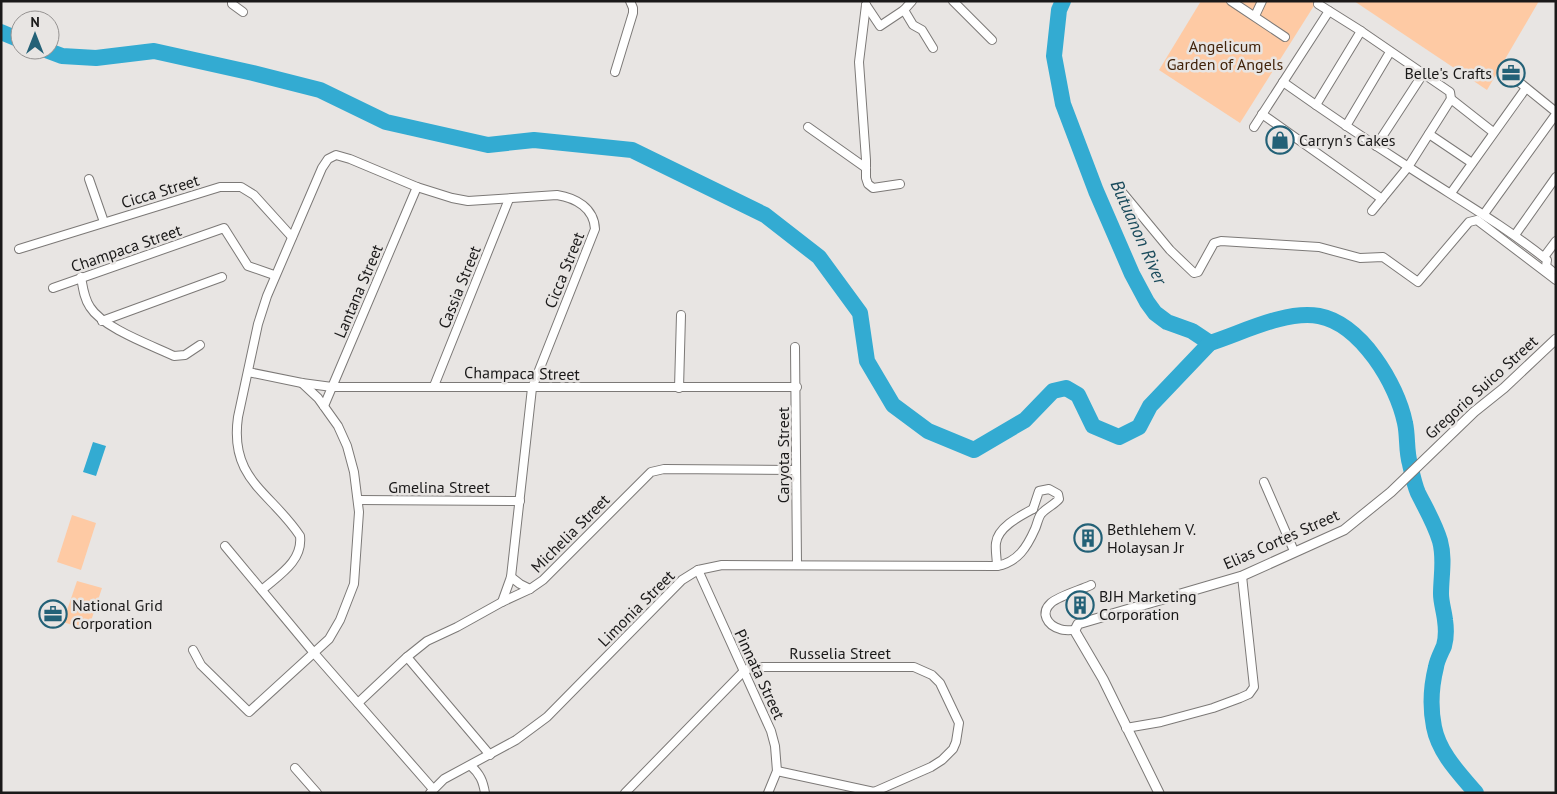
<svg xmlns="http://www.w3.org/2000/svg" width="1557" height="794" font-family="'PT Sans',sans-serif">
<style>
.green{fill:#fecaa4}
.water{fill:#33abd2}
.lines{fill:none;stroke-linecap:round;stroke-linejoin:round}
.river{stroke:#33abd2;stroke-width:16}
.minor-casing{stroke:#7c7977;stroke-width:10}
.tertiary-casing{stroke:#7c7977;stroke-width:11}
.minor{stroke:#fff;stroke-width:8}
.tertiary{stroke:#fff;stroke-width:9}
.labels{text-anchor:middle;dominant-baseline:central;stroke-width:5;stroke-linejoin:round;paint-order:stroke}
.park-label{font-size:16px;fill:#42240b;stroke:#e8e5e3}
.poi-label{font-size:16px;fill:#1a1919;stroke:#e8e5e3;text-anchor:start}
.street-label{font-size:16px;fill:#1a1919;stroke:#e8e5e3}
.water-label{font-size:18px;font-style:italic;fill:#194a5b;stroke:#e8e5e3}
</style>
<rect width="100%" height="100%" fill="#e8e5e3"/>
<g class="green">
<polygon points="1201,1 1317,1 1240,123 1159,70"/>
<polygon points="1354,1 1539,1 1487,90"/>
<polygon points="72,515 96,523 81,570 57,562"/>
<polygon points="77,581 102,588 88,630 63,622"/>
</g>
<polygon class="water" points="93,442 106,446 96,476 83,472"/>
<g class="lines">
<g class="river">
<path d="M1063 1 1059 10 1054 56 1063 104 1096 191 1132 274 1147 302 1155 313 1167 322 1192 331 1210 343C1242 333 1285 310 1319 316 1361 324 1397 384 1405 423 1408 436 1406 451 1410 464 1412 473 1414 484 1418 493 1426 509 1435 524 1440 541 1445 559 1441 576 1441 594 1441 602 1444 611 1445 620 1446 627 1446 639 1444 646 1441 653 1437 660 1436 667 1431 687 1430 707 1434 727 1439 753 1459 773 1476 793"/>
<polyline points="1,32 20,40"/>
<polyline points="46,50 62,56 96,58 154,51 253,73 320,90 386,122 488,145 534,140 632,150 765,215 819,257 860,313 867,361 893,405 928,431 974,450 1025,420 1053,391 1066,388 1078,395 1093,426 1119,437 1139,427 1150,406 1210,343"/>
</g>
<g class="minor-casing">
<g id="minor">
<polyline points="232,1 232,4 243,12"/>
<polyline points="953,1 992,40"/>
<polyline points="1231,1 1285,37"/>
<polyline points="1318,4 1361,31 1450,92 1451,99 1493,132"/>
<polyline points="866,5 859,62 866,160 866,178 868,184 873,188 900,184"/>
<polyline points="866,5 880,26 904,10 912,1"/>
<polyline points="904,10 913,25 922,30 933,48"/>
<polyline points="1255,16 1262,1"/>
<polyline points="1503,69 1556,112"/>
<polyline points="615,72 633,13 633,8 630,1"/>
<path d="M1283 82C1324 111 1365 139 1407 166 1454 197 1502 224 1547 260L1546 266 1552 271"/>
<polyline points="1316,105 1361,31"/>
<polyline points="1262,114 1382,199"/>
<polyline points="1346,126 1390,52"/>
<polyline points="808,127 866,168"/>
<polyline points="1254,127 1329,11"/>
<polyline points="1429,134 1472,163"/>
<polyline points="1376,146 1423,74"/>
<polyline points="89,179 104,222"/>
<polyline points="1122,192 1170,250 1194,273 1198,272 1214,243 1221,241 1319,247 1360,258 1383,257 1418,282 1469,222 1477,220 1556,280"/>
<polyline points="1451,193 1526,88"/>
<polyline points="1372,211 1408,167 1451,99"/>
<polyline points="1484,214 1556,114"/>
<polyline points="1515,235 1556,177"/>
<polyline points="19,249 220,187 241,187 254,195 292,237"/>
<polyline points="1544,257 1556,241"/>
<path d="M81 277C83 288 84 298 90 307 103 328 151 345 174 356L185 355 200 345"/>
<polyline points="53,288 224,228 248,266 274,275"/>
<polyline points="102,321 222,277"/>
<polyline points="795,347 797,564"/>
<polyline points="248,372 302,383 332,387 797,387"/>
<polyline points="434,386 509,199"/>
<polyline points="679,388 681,315"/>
<polyline points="324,406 417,187"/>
<polyline points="1264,482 1294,551"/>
<polyline points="358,500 520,501"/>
<polyline points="225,546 314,653 433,789"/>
<path d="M997 566C997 559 995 550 996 543 998 527 1020 516 1033 509"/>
<polyline points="698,570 771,731 775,746 777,771 768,793"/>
<polyline points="511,577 520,584 530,589"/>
<path d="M262 590C279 575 303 561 300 536 271 492 229 480 238 417L258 324 267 296 322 168 328 159 336 155 350 159 417 187 452 198 468 201 557 195C576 198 594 208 595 229L532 388 511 577 502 602"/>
<path d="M1075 630C1070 630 1064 631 1060 629 1047 625 1040 613 1051 603 1059 596 1080 590 1091 585"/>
<polyline points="193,650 201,665 249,712 329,639 340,620 354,584 359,512 354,472 347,446 338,426 318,398 302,383"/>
<polyline points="407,657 490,755"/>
<polyline points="358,703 407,657 427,641 457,627 502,602 530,589 543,580 651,472 664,469 796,470"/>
<polyline points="1126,728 1161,722 1213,708 1240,698 1249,694 1254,687 1242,576"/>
<path d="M471 766C480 774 483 781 485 793"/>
<polyline points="295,768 317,793"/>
<path d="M430 793 444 779 516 740 547 717 682 580 698 570 722 565 997 566C1018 562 1027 547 1035 529 1037 525 1038 518 1041 514 1046 508 1054 505 1059 499L1058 494 1049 489 1039 491 1033 509"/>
<polyline points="625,793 743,672 751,667 914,667 932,675 940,683 959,723 956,742 953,749 942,760 931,767 874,792 777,771"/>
</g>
</g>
<g class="tertiary-casing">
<polyline id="tertiary" points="1159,793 1103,679 1076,633 1075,630 1078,624 1242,576 1344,530 1391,492 1474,412 1504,388 1556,339"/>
</g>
<use href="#minor" class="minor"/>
<use href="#tertiary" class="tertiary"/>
</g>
<defs>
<g id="office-ring" transform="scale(1.4375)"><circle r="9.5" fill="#e8e5e3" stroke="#236177" stroke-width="1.5"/><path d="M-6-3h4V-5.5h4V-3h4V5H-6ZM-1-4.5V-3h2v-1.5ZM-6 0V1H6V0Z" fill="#236177"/></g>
<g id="shop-ring" transform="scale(1.4375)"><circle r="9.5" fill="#e8e5e3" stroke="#236177" stroke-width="1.5"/><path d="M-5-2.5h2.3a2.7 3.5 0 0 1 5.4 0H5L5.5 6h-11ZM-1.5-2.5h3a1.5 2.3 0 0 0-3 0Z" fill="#236177"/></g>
<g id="building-ring" transform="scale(1.4375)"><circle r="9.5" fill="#e8e5e3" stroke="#236177" stroke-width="1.5"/><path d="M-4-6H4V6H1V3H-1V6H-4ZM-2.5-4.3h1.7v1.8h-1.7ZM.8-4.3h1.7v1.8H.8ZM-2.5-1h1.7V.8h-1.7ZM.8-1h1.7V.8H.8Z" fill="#236177"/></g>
</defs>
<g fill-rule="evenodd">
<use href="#office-ring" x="1511" y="73"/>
<use href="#shop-ring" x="1280" y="140"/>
<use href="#building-ring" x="1088" y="538"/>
<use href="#building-ring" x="1080" y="605"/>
<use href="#office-ring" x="53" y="614"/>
</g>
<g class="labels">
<g class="park-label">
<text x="1225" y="46">Angelicum<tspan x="1225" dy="18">Garden of Angels</tspan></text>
</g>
<g class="poi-label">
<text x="1492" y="73" text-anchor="end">Belle's Crafts</text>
<text x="1299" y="140">Carryn's Cakes</text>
<text x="1107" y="529">Bethlehem V.<tspan x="1107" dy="18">Holaysan Jr</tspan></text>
<text x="1099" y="596">BJH Marketing<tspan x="1099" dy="18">Corporation</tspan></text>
<text x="72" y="605">National Grid<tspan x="72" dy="18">Corporation</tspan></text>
</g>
<g class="street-label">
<text transform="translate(160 191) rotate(-17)">Cicca Street</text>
<text transform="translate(126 248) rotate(-19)">Champaca Street</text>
<text transform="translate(564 270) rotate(-68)">Cicca Street</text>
<text transform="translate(459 287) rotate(-68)">Cassia Street</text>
<text transform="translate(358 291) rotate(-67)">Lantana Street</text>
<text transform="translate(522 373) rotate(1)">Champaca Street</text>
<text transform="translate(1481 387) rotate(-42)">Gregorio Suico Street</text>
<text transform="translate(783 455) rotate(-90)">Caryota Street</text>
<text x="439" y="487">Gmelina Street</text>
<text transform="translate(570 533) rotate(-45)">Michelia Street</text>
<text transform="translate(1281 539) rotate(-24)">Elias Cortes Street</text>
<text transform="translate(636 608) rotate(-45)">Limonia Street</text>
<text x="840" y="653">Russelia Street</text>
<text transform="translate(760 674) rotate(65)">Pinnata Street</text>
</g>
<g class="water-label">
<text transform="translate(1139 232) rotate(66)">Butuanon River</text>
</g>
</g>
<rect width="1557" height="794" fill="none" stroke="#1a1919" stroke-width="5"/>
<g transform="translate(35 35)"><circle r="24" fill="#e8e5e3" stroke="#969392"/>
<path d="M0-4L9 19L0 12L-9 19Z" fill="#236177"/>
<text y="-8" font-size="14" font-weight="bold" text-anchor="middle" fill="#1a1919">N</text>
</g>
</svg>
